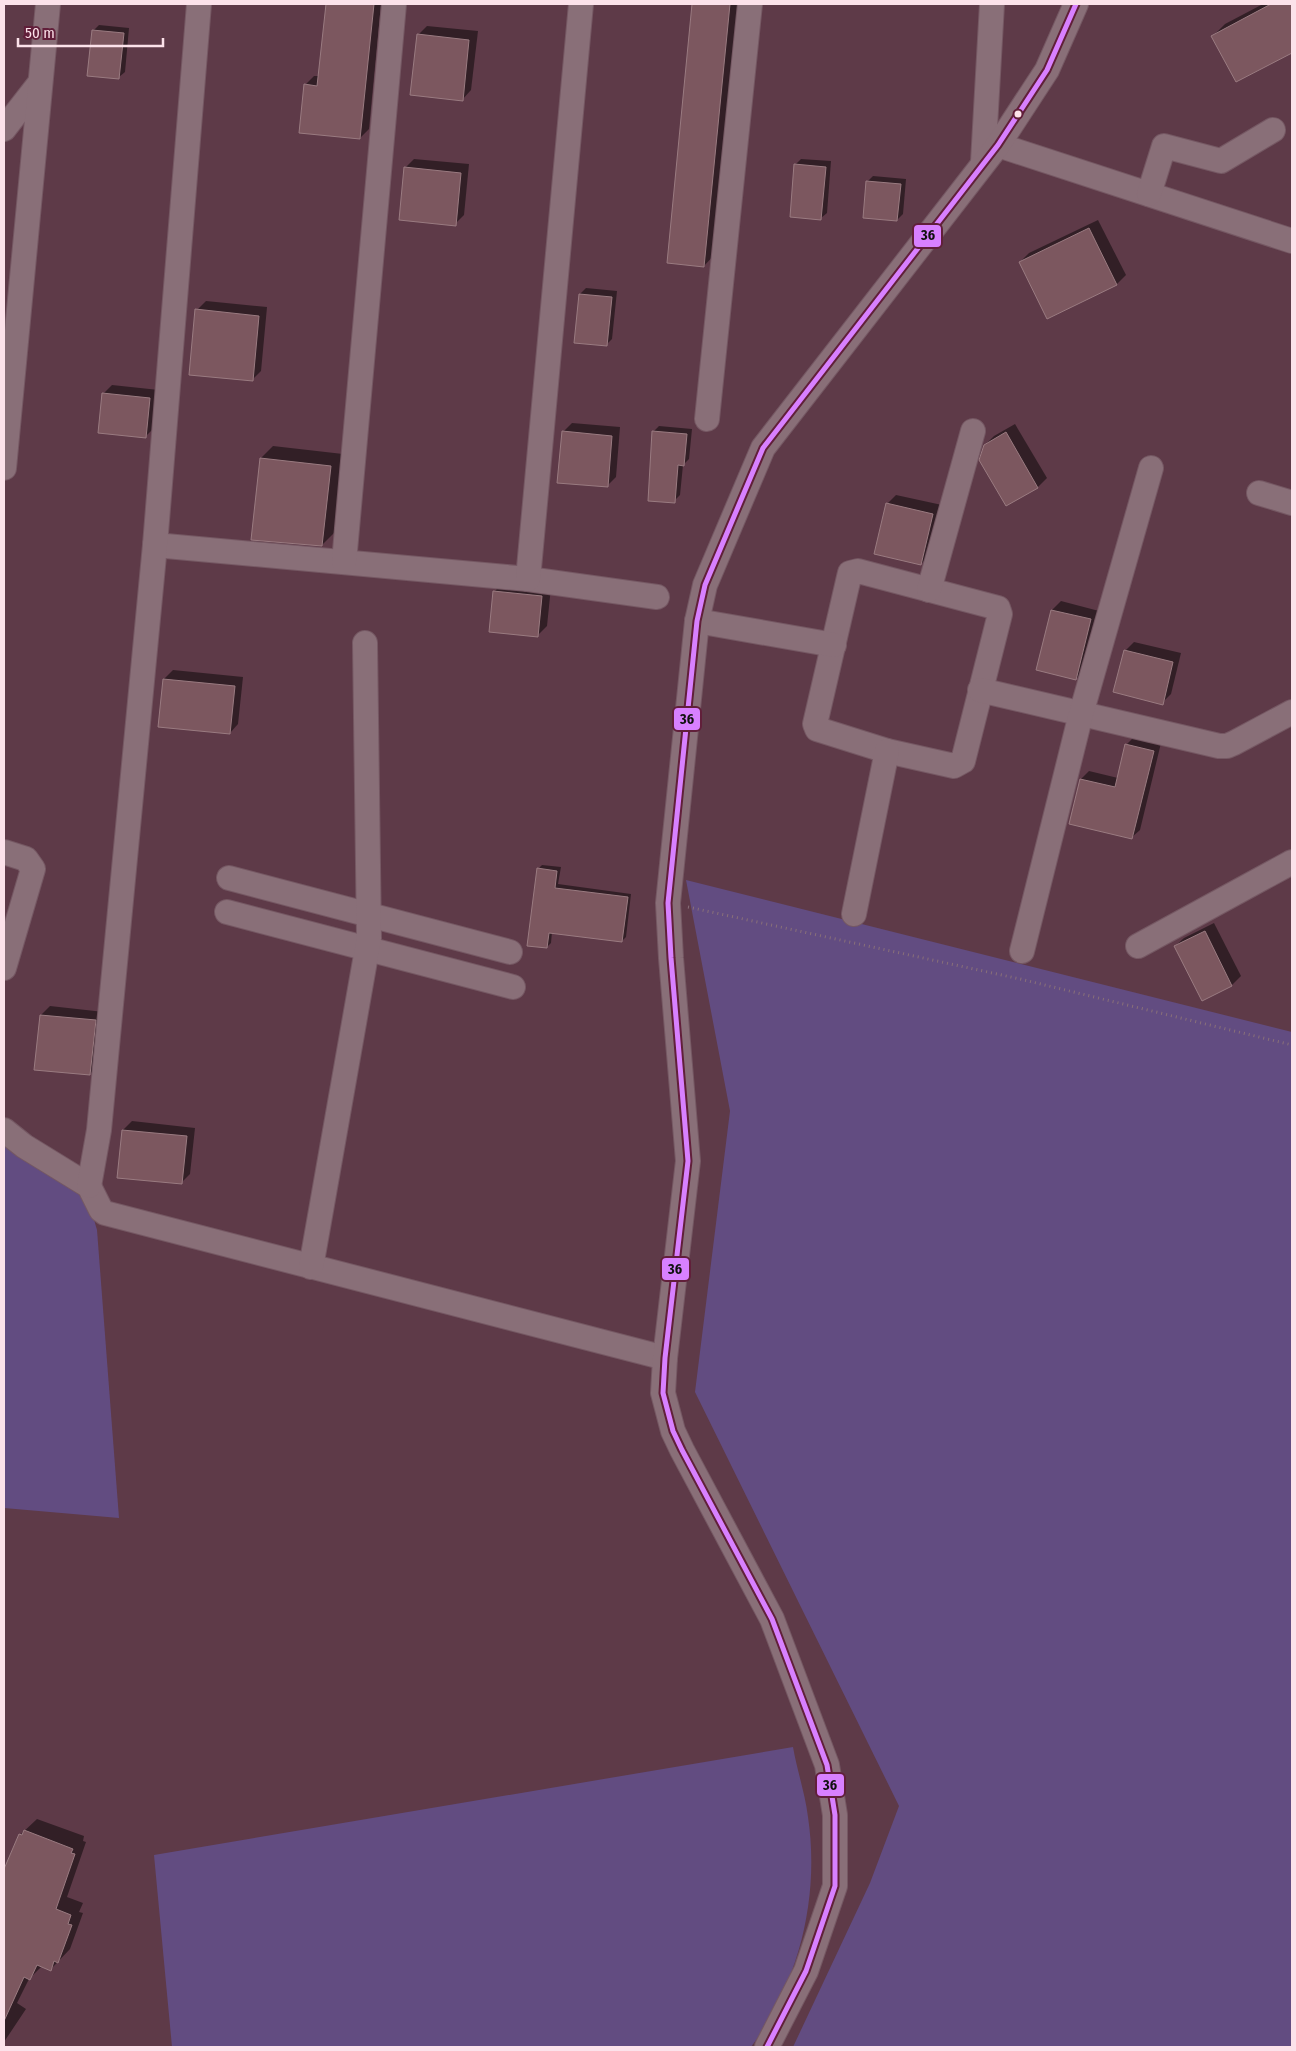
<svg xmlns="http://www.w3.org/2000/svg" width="1296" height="2051" font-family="'Fira Sans Condensed',sans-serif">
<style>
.green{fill:#624c81}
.shadow{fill:#0007}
.building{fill:#7c575f;stroke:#9a7b81}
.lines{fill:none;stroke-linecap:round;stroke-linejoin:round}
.minor-casing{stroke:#755863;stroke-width:26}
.path{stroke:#897079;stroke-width:3;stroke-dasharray:1 4;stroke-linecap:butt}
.minor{stroke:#896f78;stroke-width:24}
.bus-1-casing{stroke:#611f3a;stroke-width:9}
.bus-1{stroke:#d880ff;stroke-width:5}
.bus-dot{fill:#fce2ea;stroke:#611f3a;stroke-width:2}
.line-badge{stroke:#611f3a;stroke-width:2}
.pale-badge-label{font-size:14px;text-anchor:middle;font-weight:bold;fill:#111}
</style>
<rect width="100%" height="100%" fill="#5e3a48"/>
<g class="green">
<polygon points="686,880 1292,1032 1292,2047 793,2047 870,1883 899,1806 695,1392 730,1111"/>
<polygon points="4,1134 86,1192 97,1230 119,1518 4,1508"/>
<path d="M793 1747C797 1770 805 1793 808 1817 820 1897 799 1983 751 2047H172L154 1855Z"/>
</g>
<g class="shadow">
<polygon points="327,4 381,4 369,129 360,138 305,85 314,76 319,76"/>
<polygon points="694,4 741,4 716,253 704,266 668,262"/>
<polygon points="1263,4 1292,4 1292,51 1237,81 1213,36 1225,24"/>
<polygon points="99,25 129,28 125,72 119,77 93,31"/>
<polygon points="427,26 478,31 471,90 462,100 418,35"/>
<polygon points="414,159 469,164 464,215 455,224 405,168"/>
<polygon points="801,159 831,161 827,213 821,218 795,165"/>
<polygon points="873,176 906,179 903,214 897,220 867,182"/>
<polygon points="1098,220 1126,275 1117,284 1048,318 1020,262 1029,253"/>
<polygon points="586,288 617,291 612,339 606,345 580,294"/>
<polygon points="206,301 267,307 261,371 252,380 197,310"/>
<polygon points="112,385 159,390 155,427 146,436 103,394"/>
<polygon points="572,423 620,427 616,477 607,486 563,432"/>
<polygon points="1015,424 1047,478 1038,487 1007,504 985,445 994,436"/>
<polygon points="659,426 692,429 689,459 683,465 680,495 674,501 653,432"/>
<polygon points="273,446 343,454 334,533 322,545 261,458"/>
<polygon points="896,495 942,505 930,555 921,564 887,504"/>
<polygon points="504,582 551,587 547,626 538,635 495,591"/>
<polygon points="1061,601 1099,611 1085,670 1076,679 1038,669 1052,610"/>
<polygon points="1134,642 1181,653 1171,694 1162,703 1125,651"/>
<polygon points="173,670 243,677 238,724 230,733 164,679"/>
<polygon points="1134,737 1161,743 1140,830 1131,838 1070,823 1081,779 1089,771 1118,778 1126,745"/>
<polygon points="542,865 561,867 558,884 631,894 626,937 622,941 552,932 551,943 547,947 538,869"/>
<polygon points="1214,923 1241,976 1232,985 1175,946 1184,938"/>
<polygon points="50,1006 104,1012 99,1065 90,1074 41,1015"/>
<polygon points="132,1121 195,1128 190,1174 181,1183 123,1130"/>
<polygon points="37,1819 84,1836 83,1841 86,1842 67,1897 83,1903 79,1912 83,1913 70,1949 51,1969 42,1966 29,1979 17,2003 26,2009 4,2042 4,1872 20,1835"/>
</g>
<g class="building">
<polygon points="326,4 374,4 360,139 299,133 304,84 317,86"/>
<polygon points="692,4 730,4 704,267 667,263"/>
<polygon points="1271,4 1292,4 1292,53 1236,82 1211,36"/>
<polygon points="92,30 124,33 119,79 87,76"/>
<polygon points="417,34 469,40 463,101 410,95"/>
<polygon points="794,164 826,167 821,220 790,217"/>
<polygon points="404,167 461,173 456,226 399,220"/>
<polygon points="866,181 901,184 897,221 863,218"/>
<polygon points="1089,228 1117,285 1047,319 1019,262"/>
<polygon points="579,294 612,297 607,346 574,343"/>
<polygon points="195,309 259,316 253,381 189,375"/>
<polygon points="102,393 150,398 146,438 98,433"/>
<polygon points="562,431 612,436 608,487 557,483"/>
<polygon points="652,431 687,434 684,466 678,465 675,503 648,501"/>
<polygon points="1006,432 1038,488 1006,506 979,460 984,445"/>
<polygon points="260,458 331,466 322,546 251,540"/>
<polygon points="886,503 933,514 921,565 874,554"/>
<polygon points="493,591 542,596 538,637 489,632"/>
<polygon points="1051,610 1091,619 1076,680 1036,670"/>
<polygon points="1124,650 1173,662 1163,705 1113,692"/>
<polygon points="163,679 235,686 230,734 158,727"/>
<polygon points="1125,744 1154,751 1132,839 1069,824 1080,779 1115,787"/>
<polygon points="537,868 557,871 555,888 628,897 622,942 549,933 547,948 527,946"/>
<polygon points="1205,931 1232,986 1202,1001 1174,946"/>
<polygon points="40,1015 96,1020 90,1075 34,1070"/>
<polygon points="122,1130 187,1136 182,1184 117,1178"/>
<polygon points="24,1830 73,1849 71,1853 75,1854 56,1909 71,1915 68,1924 72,1925 58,1963 54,1961 51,1971 37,1965 30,1980 24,1977 4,2021 4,1869 19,1834 22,1835"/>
</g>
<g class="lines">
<g class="minor-casing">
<g id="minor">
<polyline points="4,129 39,84"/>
<polyline points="998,145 1292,241"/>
<polyline points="983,162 992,4"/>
<polyline points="1149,194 1164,146 1221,161 1273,130"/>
<polyline points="707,419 750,4"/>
<polyline points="4,468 48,4"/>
<polyline points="1259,493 1292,503"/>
<polyline points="155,545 528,579 657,597"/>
<polyline points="344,562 394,4"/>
<polygon points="858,571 998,608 1000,614 963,761 954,766 887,751 817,729 815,724 849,577 850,573"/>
<polyline points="528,579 581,4"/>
<polyline points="929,590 973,431"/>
<polyline points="697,621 834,645"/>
<polyline points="980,690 1219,746 1227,746 1234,743 1292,712"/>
<polyline points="4,852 26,859 33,869 4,968"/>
<polyline points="229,878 510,952"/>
<polyline points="227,912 513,987"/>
<polyline points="854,914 887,751"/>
<polyline points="1138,946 1292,862"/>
<polyline points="1022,951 1081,714 1151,468"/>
<polyline points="4,1130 24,1146 89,1186 101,1210 105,1213 665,1358"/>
<polyline points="89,1186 99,1130 155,545 199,4"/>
<polyline points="311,1267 369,938 365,643"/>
<polyline points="767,2047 806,1971 835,1886 835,1815 827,1765 772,1619 682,1450 673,1431 663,1393 665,1358 688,1161 671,958 668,903 697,621 705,585 763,448 998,145 1047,70 1076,4"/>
</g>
</g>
<polyline class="path" points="688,907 1020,979 1292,1045"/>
<use href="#minor" class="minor"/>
<g class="bus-1-casing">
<polyline id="bus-1" points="767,2047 806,1971 835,1886 835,1815 827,1765 772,1619 682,1450 673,1431 663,1393 665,1358 688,1161 671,958 668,903 697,621 705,585 763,448 998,145 1047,70 1076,4"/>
</g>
<use href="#bus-1" class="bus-1"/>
</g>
<circle class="bus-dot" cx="1018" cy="114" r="4.5"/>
<g class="line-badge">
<rect x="913" y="224" width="29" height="24" rx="5" fill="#d880ff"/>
<rect x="673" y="707" width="28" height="24" rx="5" fill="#d880ff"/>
<rect x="661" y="1257" width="29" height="24" rx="5" fill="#d880ff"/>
<rect x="816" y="1773" width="29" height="24" rx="5" fill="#d880ff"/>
</g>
<g class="pale-badge-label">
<text x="928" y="240">36</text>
<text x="687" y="724">36</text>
<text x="675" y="1274">36</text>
<text x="830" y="1790">36</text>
</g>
<rect width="1296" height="2051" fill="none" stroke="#fce2ea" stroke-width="10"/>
<path d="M18 38v8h145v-8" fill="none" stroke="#fce2ea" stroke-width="2.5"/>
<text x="25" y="38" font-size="15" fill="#fce2ea" stroke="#611f3a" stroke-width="4" paint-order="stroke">50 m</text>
</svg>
